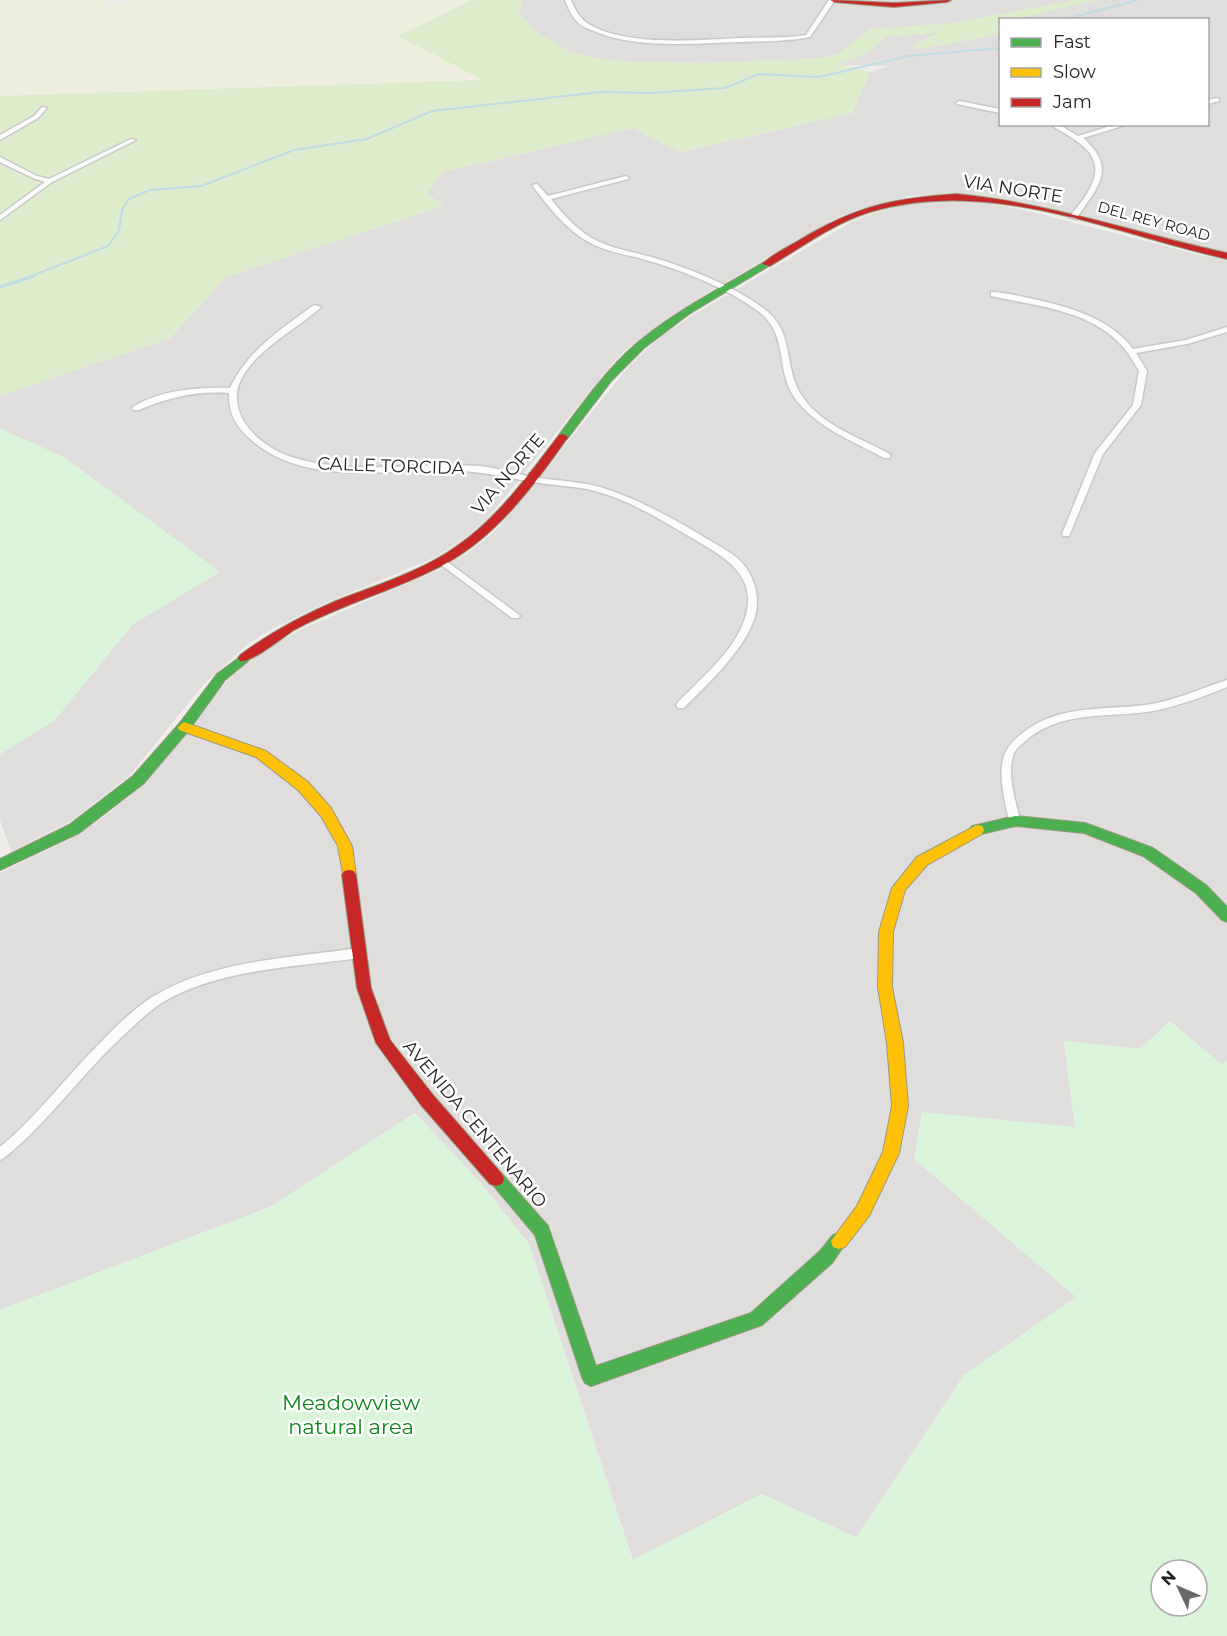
<svg xmlns="http://www.w3.org/2000/svg" width="1227" height="1636" font-family="Montserrat,sans-serif">
<style>
.residential{fill:#dfdedc;fill-rule:evenodd}
.farmland{fill:#efefdf}
.grass{fill:#ddeccb}
.park{fill:#daf5da;fill-rule:evenodd}
.lines{fill:none;stroke-linecap:round;stroke-linejoin:round}
.stream-far1{stroke:#bfdbe3;stroke-width:2}
.stream{stroke:#bfdbe3;stroke-width:3}
.street-casing{stroke:#c9c8c7;stroke-width:3}
.fast-casing{stroke:#999a82;stroke-width:2}
.slow-casing{stroke:#999a82;stroke-width:2}
.jam-casing{stroke:#999a82;stroke-width:2}
.street{fill:#fdfcfc;fill-rule:evenodd}
.fast{fill:#4caf50;fill-rule:evenodd}
.slow{fill:#ffc107;fill-rule:evenodd}
.jam{fill:#c62828;fill-rule:evenodd}
.labels{text-anchor:middle;dominant-baseline:central;stroke-width:5;stroke-linejoin:round;paint-order:stroke}
.far-street-label{font-size:15px;fill:#222;stroke:#fff}
.street-label{font-size:18px;fill:#222;stroke:#fff}
.near-park-label{font-size:21px;fill:#0c8416;stroke:#fff}
</style>
<rect width="100%" height="100%" fill="#f0eeeb"/>
<g class="residential">
<path d="M472 0H1227V252L1193 246 1054 209 989 196 965 194 911 196 860 209 834 219 697 299 629 347 611 365 487 519 462 540 436 557 326 603 272 629 249 643 204 684 129 776 71 821 11 852 0 820V754L54 721 132 625 219 572 64 457 0 429V396L170 338 226 277 443 206 427 193 443 172 632 128 681 152 852 113 870 72 889 66 838 65 485 80ZM1000 20H1208V124H1000Z"/>
<polygon points="955,200 980,202 1024,210 1196,254 1227,260 1227,1061 1222,1065 1170,1021 1140,1049 1064,1041 1075,1127 914,1159 1077,1297 964,1375 856,1538 762,1494 633,1560 529,1244 479,1181 415,1113 270,1207 0,1310 0,873 68,840 98,821 141,787 191,730 220,688 243,666 267,648 306,627 439,570 469,552 495,531 630,365 655,341 691,316 853,221 893,207 922,202"/>
</g>
<polygon class="farmland" points="0,0 104,0 113,8 135,0 472,0 398,36 485,80 0,96"/>
<polygon class="grass" points="472,0 522,0 520,14 539,34 572,52 595,58 621,61 704,63 824,58 839,53 870,29 953,23 1075,0 1098,0 1016,19 1000,20 1000,33 996,35 921,49 913,48 914,44 938,33 886,37 869,52 840,64 870,72 852,113 681,152 632,128 443,172 427,193 444,206 226,277 170,338 0,396 0,96 483,80 398,36"/>
<g class="park">
<polygon points="0,429 64,457 220,572 132,625 54,721 0,754"/>
<path d="M1170 1021 1222 1065 1227 1061V1636H0V1310L270 1207 415 1113 479 1181 529 1244 632 1560 762 1494 856 1537 964 1375 1076 1297 914 1159 922 1112 1075 1127 1064 1041 1140 1049ZM1161 1570H1197V1606H1161Z"/>
</g>
<g class="lines">
<g class="stream-far1">
<polyline points="1062,20 1138,0"/>
<polyline points="29,277 108,246 119,230 122,210 129,199 150,190 201,186 294,150 367,139 432,111 601,92 650,93 725,88 759,74 819,77 908,56 1000,48"/>
</g>
<polyline class="stream" points="0,287 34,276"/>
<g class="street-casing">
<g id="street">
<path d="M565 0H571C576 12 581 21 594 27 633 46 698 40 741 38 763 37 784 39 806 35L829 0H835L810 37C787 42 764 41 741 42 693 43 637 50 591 30 575 24 571 15 565 0Z"/>
<polygon points="1217,98 1219,99 1219,101 1208,104 1208,100"/>
<polygon points="959,101 1000,109 1000,113 957,104 956,103"/>
<polygon points="42,107 47,108 38,118 0,140 0,135 34,116"/>
<path d="M1049 124H1058L1078 136 1117 124H1129L1083 138C1119 169 1096 189 1076 219L1069 217C1076 208 1084 200 1089 190 1111 154 1073 139 1049 124Z"/>
<polygon points="131,139 136,140 52,182 0,220 0,215 45,182 33,178 0,162 0,157 37,176 49,179"/>
<path d="M626 176 629 178 628 179 551 199C562 213 574 227 590 237 608 248 630 251 651 257 689 268 730 284 763 308 795 331 783 363 800 393 818 424 860 438 890 454V458H884C853 441 815 427 794 397 775 368 789 334 758 311 725 287 684 271 646 260 626 254 604 252 585 240 564 227 547 205 532 185L537 184 548 196Z"/>
<path d="M991 292C1002 292 1014 295 1024 297 1062 305 1109 316 1133 349L1186 340 1227 327V332L1187 344 1136 353 1147 371 1141 405 1103 454 1069 536H1063L1062 534 1095 453 1133 405 1139 371C1134 363 1130 355 1124 348 1092 310 1036 306 991 296Z"/>
<path d="M314 305 321 307C297 330 242 356 237 393 234 425 267 450 295 458 355 476 419 461 480 466 498 468 515 474 533 477 556 481 578 481 600 487 640 499 679 522 714 543 724 549 736 555 743 564 752 575 757 588 757 602 758 638 709 683 684 708H678L676 705C682 697 691 690 698 682 719 662 746 634 748 603 750 571 721 555 697 541 663 521 625 497 587 489 569 486 551 485 533 482 509 478 486 472 461 471 392 467 304 490 248 437 234 423 229 413 229 393 195 391 171 397 139 410H133L132 408C157 390 200 387 230 388 247 351 281 329 314 305Z"/>
<polygon points="442,558 518,614 520,616 518,618 512,618 439,563 437,561"/>
<path d="M1227 680V687C1203 697 1178 706 1153 711 1111 718 1066 710 1030 737 1025 742 1017 747 1014 753 1006 774 1016 801 1020 821L1019 824H1011C1006 812 1004 797 1002 783 1000 759 1004 747 1024 732 1061 703 1109 711 1152 704 1179 699 1202 688 1227 680Z"/>
<path d="M359 948 363 950 365 953 363 956 359 958C295 967 216 969 160 1004 148 1012 136 1024 125 1034 82 1073 50 1121 4 1158L0 1160V1147C38 1116 66 1076 101 1042 116 1026 134 1009 152 997 213 960 291 958 359 948Z"/>
</g>
</g>
<g class="fast-casing">
<g id="fast">
<path d="M764 262 772 264 689 314 644 348 612 380 567 439H559V435C583 403 606 370 636 344 675 311 721 288 764 262Z"/>
<polygon points="244,654 250,658 248,661 225,680 189,730 143,784 79,833 0,870 0,859 69,825 133,776 179,724 217,674"/>
<polygon points="1015,816 1085,823 1153,848 1206,885 1227,907 1227,922 1222,920 1196,893 1143,856 1084,833 1015,826 977,835 972,834 970,830 972,826 977,825"/>
<polygon points="496,1172 502,1174 548,1226 596,1366 751,1313 820,1251 833,1235 839,1233 845,1235 847,1241 832,1263 762,1325 591,1386 585,1383 582,1377 535,1235 488,1179 490,1174"/>
</g>
</g>
<g class="slow-casing">
<g id="slow">
<polygon points="184,722 266,751 308,782 331,808 352,846 356,875 354,879 344,879 338,846 321,816 298,790 256,757 179,730 178,727"/>
<polygon points="977,825 982,826 984,830 982,834 927,865 905,890 893,932 892,987 903,1043 908,1106 899,1153 869,1216 845,1247 839,1249 833,1247 831,1241 857,1206 883,1152 892,1106 887,1043 878,987 879,932 892,888 917,857"/>
</g>
</g>
<g class="jam-casing">
<g id="jam">
<polygon points="830,0 894,3 951,0 947,2 894,7 834,2"/>
<path d="M957 194C1050 203 1136 233 1227 253V259C1111 233 990 176 870 212 834 223 802 247 770 266L762 264C772 255 786 248 798 241 854 207 892 198 957 194Z"/>
<path d="M563 434 568 437C535 484 497 536 445 564 396 590 342 604 294 630 283 637 250 664 240 661L238 658 240 655C270 633 301 616 336 601 376 585 421 572 457 546 499 517 529 474 559 435Z"/>
<polygon points="349,870 354,871 356,875 371,988 390,1040 433,1095 502,1174 504,1179 502,1184 496,1186 490,1184 421,1105 376,1043 357,988 342,875 344,871"/>
</g>
</g>
<use href="#street" class="street"/>
<use href="#fast" class="fast"/>
<use href="#slow" class="slow"/>
<use href="#jam" class="jam"/>
</g>
<g class="labels">
<g class="far-street-label">
<text transform="translate(1154 221) rotate(15)">DEL REY ROAD</text>
</g>
<g class="street-label">
<text transform="translate(1013 189) rotate(9)">VIA NORTE</text>
<text transform="translate(391 466) rotate(2)">CALLE TORCIDA</text>
<text transform="translate(508 474) rotate(-49)">VIA NORTE</text>
<text transform="translate(475 1124) rotate(50)">AVENIDA CENTENARIO</text>
</g>
<g class="near-park-label">
<text x="351" y="1402">Meadowview<tspan x="351" dy="24">natural area</tspan></text>
</g>
</g>
<rect x="999" y="18" width="210" height="108" fill="#ffffff" stroke="#a7a7a7" stroke-width="1.5"/>
<rect x="1011" y="38" width="30" height="9" fill="#4caf50" stroke="#a7a7a7" stroke-width="1.5"/>
<text x="1053" y="48" font-size="18" fill="#222222">Fast</text>
<rect x="1011" y="68" width="30" height="9" fill="#ffc107" stroke="#a7a7a7" stroke-width="1.5"/>
<text x="1053" y="78" font-size="18" fill="#222222">Slow</text>
<rect x="1011" y="98" width="30" height="9" fill="#c62828" stroke="#a7a7a7" stroke-width="1.5"/>
<text x="1053" y="108" font-size="18" fill="#222222">Jam</text>
<g transform="translate(1179 1588) rotate(314)"><circle r="28" fill="#ffffff" stroke="#a7a7a7" stroke-width="1.5"/>
<path d="M0-4.5L10 22L0 15L-10 22Z" fill="#6a6968"/>
<text y="-9" font-size="16" font-weight="bold" text-anchor="middle" fill="#222222">N</text>
</g>
</svg>
